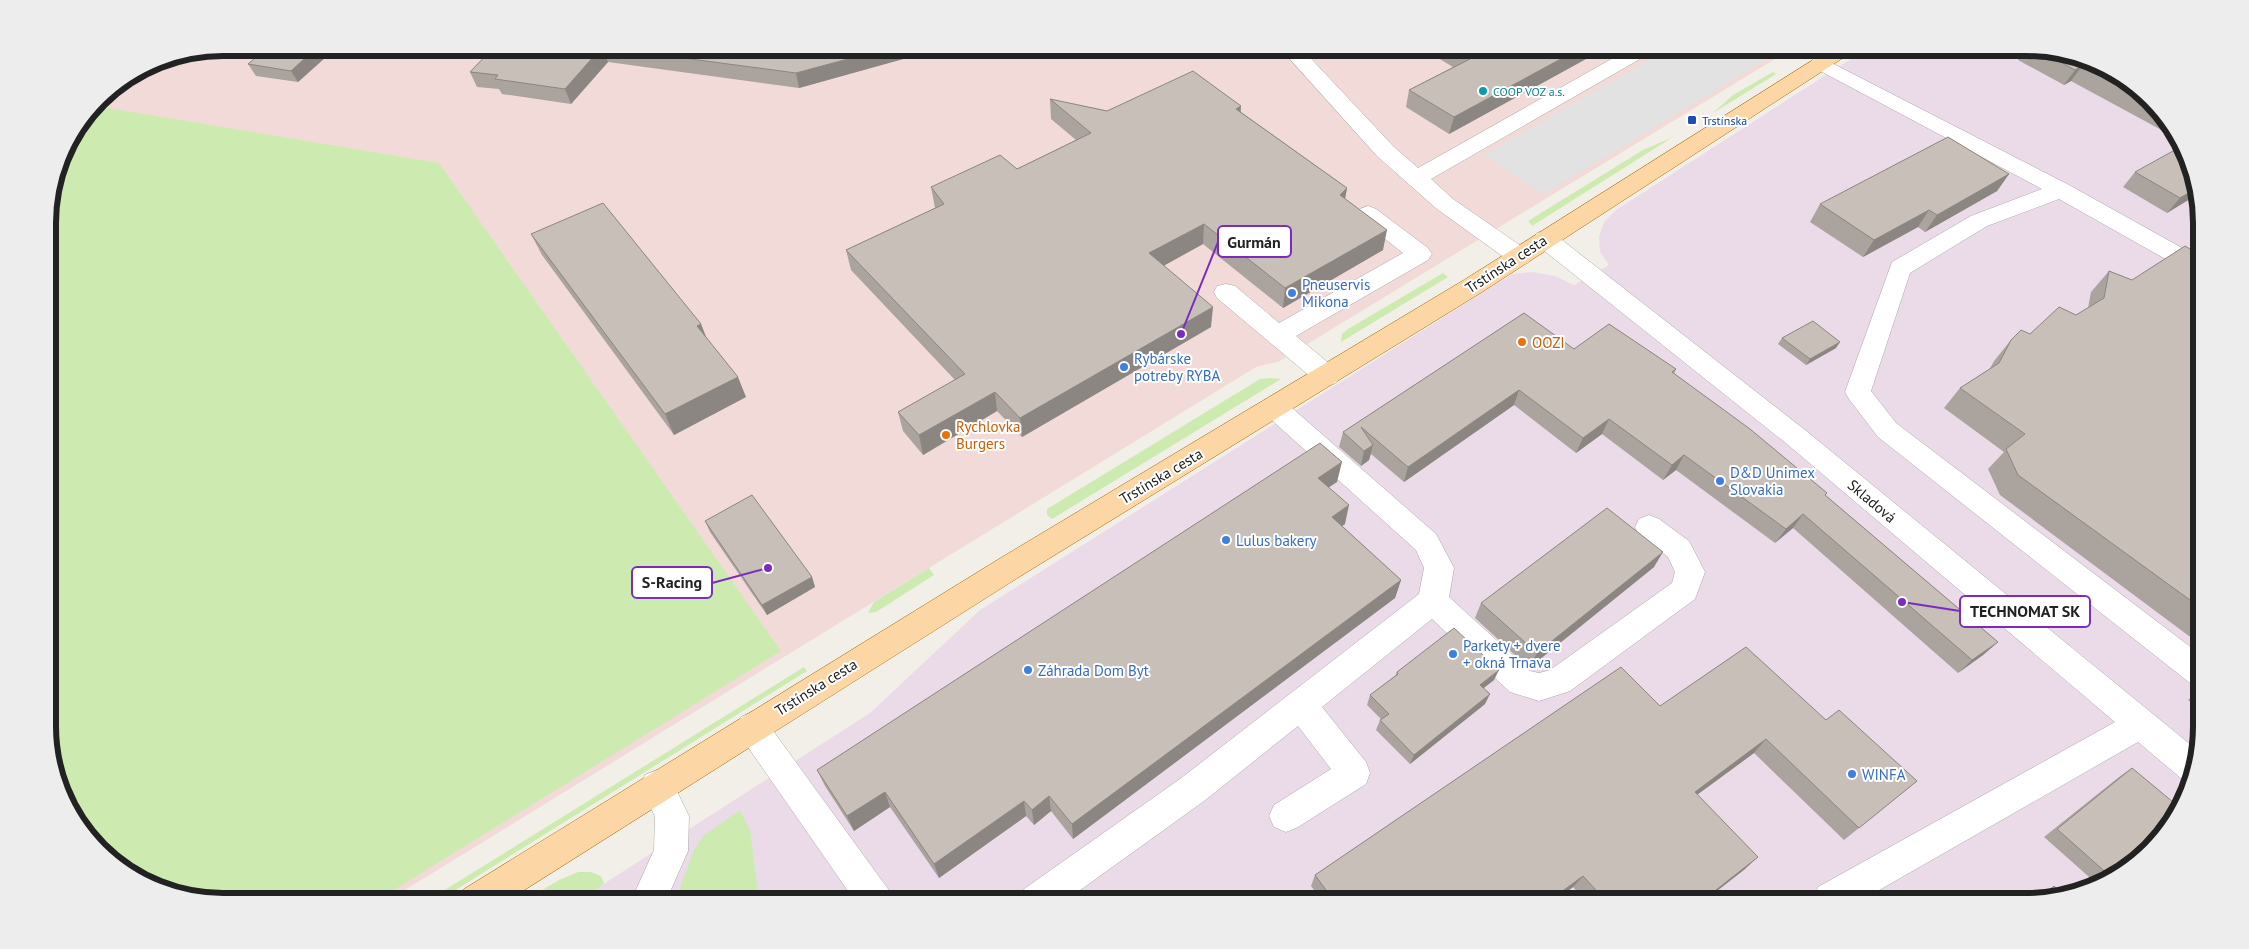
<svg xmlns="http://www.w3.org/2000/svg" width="2249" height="949" font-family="'PT Sans',sans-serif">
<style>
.commercial{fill:#f2dad9}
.industrial{fill:#ebdbe8}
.grass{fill:#cdebb0}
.parking{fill:#e2e2e2}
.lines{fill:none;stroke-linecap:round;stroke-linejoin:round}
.minor-casing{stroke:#a9a9a9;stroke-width:1}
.major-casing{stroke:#a06b00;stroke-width:1}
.minor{fill:#fff;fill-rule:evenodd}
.major{fill:#fcd6a4;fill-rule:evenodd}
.wall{fill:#aba49e}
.shaded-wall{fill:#8b8681}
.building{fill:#c7bfb8;stroke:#8b8681}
.culture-dot{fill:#0f9aa8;stroke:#fff;stroke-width:2}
.transit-dot{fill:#1a4fb4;stroke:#fff;stroke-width:2}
.shop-dot{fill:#3f7fe0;stroke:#fff;stroke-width:2}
.food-dot{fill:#e8710a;stroke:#fff;stroke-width:2}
.labels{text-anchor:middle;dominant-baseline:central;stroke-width:4;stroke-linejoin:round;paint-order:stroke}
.far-culture-label{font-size:12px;fill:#0d838f;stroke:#fff;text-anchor:start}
.far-transit-label{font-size:12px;fill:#164399;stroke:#fff;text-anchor:start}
.street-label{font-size:15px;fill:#222;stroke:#fff}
.shop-label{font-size:15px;fill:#366cbe;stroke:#fff;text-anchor:start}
.food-label{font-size:15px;fill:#c56008;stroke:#fff;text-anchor:start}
.rim{fill:none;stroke:#222;stroke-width:6}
.leader{fill:none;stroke:#7b2cbf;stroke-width:2}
.callout-dot{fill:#7b2cbf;stroke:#fff;stroke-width:2}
.callout{fill:#fff;stroke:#7b2cbf;stroke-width:2}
.callout-label{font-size:16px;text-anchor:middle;font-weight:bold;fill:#222}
</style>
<rect width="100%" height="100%" fill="#f2efe9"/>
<polygon class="commercial" points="224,48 1793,48 1278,362 1256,367 387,901 224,901 167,892 91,841 51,760 48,212 66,146 107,91 156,61"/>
<polygon class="industrial" points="1868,48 2025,48 2158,108 2188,156 2200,200 2201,725 2192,782 2165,832 2132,865 2082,892 2037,901 577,901 870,713 980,610 1512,274 1532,272 1555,276 1574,285 1609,265 1600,252 1599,236 1604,222 1616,210"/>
<g class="grass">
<polygon points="1773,72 1776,74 1713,113 1733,95"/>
<polygon points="96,106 439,163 781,651 376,901 224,901 167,892 91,841 51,758 48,212 66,146"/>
<polygon points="1673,137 1532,226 1528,221 1643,150"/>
<polygon points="1443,273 1448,277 1341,342 1342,334 1348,329"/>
<polygon points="1269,378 1281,379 1052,519 1047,515 1047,509 1260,379"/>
<polygon points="929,568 934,575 876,612 868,613 874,602"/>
<polygon points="804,667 807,671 438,901 427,901"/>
<polygon points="740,810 750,830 759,901 675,901 694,850 703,836"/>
<polygon points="578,872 591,872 601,876 604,884 577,901 524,901 559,880"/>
</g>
<polygon class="parking" points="1671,48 1785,48 1543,194 1484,155"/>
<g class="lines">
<g class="minor-casing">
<g id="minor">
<polygon points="1280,48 1301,48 1393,146 1418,168 1631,48 1655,48 1652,52 1431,179 1453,199 1528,251 1532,257 1528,263 1520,265 1512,263 1437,209 1377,156"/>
<polygon points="1820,57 2069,185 2200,258 2200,276 2192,274 2059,199 1987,226 1910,273 1871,391 1896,423 2201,655 2201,687 2190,683 1878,437 1849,399 1845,392 1892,262 1971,216 2042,189 1813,67 1810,63 1813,59"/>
<polygon points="1368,206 1376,209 1428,248 1432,254 1428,260 1296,336 1336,369 1340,376 1336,383 1327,386 1318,383 1217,298 1214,292 1217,286 1226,284 1235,286 1279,323 1403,253 1360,219 1357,214 1360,209"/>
<polygon points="1545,231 1553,233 1805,430 2197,750 2192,782 2182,779 2138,742 1860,901 1813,901 1818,887 2115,722 1787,444 1537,245 1533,239 1537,233"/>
<polygon points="1275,398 1284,401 1436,534 1454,568 1449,597 1530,671 1539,673 1550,670 1672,583 1675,572 1668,557 1639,535 1635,527 1639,519 1649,515 1659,519 1689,541 1705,572 1695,599 1570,691 1539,701 1510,692 1432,619 1322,707 1366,762 1370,773 1366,784 1298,827 1286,832 1274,827 1269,816 1274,805 1331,769 1298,726 1204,801 1065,901 1019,901 1024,889 1180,779 1419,594 1424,568 1416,550 1266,415 1262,408 1266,401"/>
<polygon points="752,712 763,717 888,889 893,901 855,901 741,737 736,727 741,717"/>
<polygon points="657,770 669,775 689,816 688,851 666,901 631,901 654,850 655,817 641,786 645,775"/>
</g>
</g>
<g class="major-casing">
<polygon id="major" points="1832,48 1855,48 1852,52 1482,292 1019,577 507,901 459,901 464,889 999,559 1464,280"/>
</g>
<use href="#minor" class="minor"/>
<use href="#major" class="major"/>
</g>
<g class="wall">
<polygon points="267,48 336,48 298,82 256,76 248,64"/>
<polygon points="493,48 920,48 921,54 799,88 608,62 571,104 502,94 499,89 477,87 470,72"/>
<polygon points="1421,48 1606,48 1449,134 1406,107 1409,90 1453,67"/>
<polygon points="2000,48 2025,48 2082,57 2158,108 2178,139 2071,81 2064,85 2018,60 2019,58"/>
<polygon points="1050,99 1107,111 1241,112 1347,188 1345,199 1383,250 1283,308 1203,244 1164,265 1211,327 1022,437 997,411 923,455 903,431 898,412 955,380 851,270 846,250 935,208 931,187 1017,169 1076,140 1051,119"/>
<polygon points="2135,172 2198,194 2167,213 2123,187"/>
<polygon points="2009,174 1997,191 1925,232 1918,227 1863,257 1810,222 1820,204"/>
<polygon points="531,234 701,324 706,337 746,397 674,435 542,255"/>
<polygon points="2200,255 2201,645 2000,495 1988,469 2004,452 1944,408 1960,388 1989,370 1994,361 2011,340 2030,334 2076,315 2088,308 2091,292 2109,271 2132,280"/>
<polygon points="1782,338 1836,348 1806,365 1778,344"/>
<polygon points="1574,349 1676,369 1674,374 1827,493 1825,495 1998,642 1983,655 1958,673 1793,528 1775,543 1676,470 1663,480 1602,434 1576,453 1514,405 1404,482 1371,454 1369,460 1361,466 1339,447 1343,432"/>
<polygon points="1337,482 1329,487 1345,524 1342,526 1401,580 1395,598 1073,839 1051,811 1034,825 1026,816 939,878 890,807 854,831 825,786 817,770"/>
<polygon points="705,521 812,577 815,587 767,615 710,532"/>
<polygon points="1654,567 1529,668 1475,618 1481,603"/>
<polygon points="1397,672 1494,680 1483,688 1485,704 1410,764 1376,730 1380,720 1381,719 1367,705 1370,695 1395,676"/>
<polygon points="2201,688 2201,710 2188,700"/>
<polygon points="1660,706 1826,720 1917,781 1844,840 1754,753 1697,795 1745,869 1704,901 1585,901 1573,887 1555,901 1322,901 1311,886 1315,875"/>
<polygon points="2132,768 2132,865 2097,884 2044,837 2119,777"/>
<polygon points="2054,886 2037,901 2031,901 2036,897"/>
</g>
<g class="shaded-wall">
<polygon points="316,48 336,48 298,82 291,71"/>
<polygon points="601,48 602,48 608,62 571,104 565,89"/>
<polygon points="889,48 920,48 921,54 799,88 796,73"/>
<polygon points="1581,48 1606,48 1449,134 1454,117"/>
<polygon points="2082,66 2071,81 2064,85 2075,70"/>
<polygon points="1241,106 1240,126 1236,109"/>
<polygon points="2009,174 1997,191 1925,232 1937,215"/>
<polygon points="1347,188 1343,209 1340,195"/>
<polygon points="2197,188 2198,194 2167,213 2180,198"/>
<polygon points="1929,210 1918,227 1863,257 1874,240"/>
<polygon points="1204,224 1203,244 1149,274 1149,253"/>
<polygon points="1387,230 1383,250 1283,308 1285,288"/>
<polygon points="1213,307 1211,327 1022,437 1020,418"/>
<polygon points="701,324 709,345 697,326"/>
<polygon points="1840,342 1836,348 1806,365 1810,359"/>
<polygon points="738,377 746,397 674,435 665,414"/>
<polygon points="1519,390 1514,405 1404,482 1408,467"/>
<polygon points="995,392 997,411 923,455 919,435"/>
<polygon points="1609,419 1602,434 1576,453 1583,438"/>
<polygon points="1373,445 1369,460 1361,466 1364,451"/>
<polygon points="1684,455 1676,470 1663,480 1672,465"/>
<polygon points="1342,462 1337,482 1314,497 1318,478"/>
<polygon points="1349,505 1345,524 1328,536 1332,517"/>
<polygon points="1803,514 1793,528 1775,543 1786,529"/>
<polygon points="1663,552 1654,567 1529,668 1537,653"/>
<polygon points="812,577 815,587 767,615 762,605"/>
<polygon points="1401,580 1395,598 1073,839 1072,824"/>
<polygon points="1998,642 1983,655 1958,673 1972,660"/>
<polygon points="1499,670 1494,680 1475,695 1480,685"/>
<polygon points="1490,694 1485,704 1410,764 1414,755"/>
<polygon points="1766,739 1754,753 1683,805 1695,792"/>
<polygon points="885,792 890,807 854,831 847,816"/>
<polygon points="1049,796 1051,811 1034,825 1032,810"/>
<polygon points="1024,801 1026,816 939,878 934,864"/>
<polygon points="1758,857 1745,869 1704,901 1702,901"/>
<polygon points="1583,876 1573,887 1555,901 1549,901"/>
</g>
<g class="building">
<polygon points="267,48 316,48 291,71 248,64"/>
<polygon points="493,48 601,48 565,89 495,79 498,75 470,72"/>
<polygon points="608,48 889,48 796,73"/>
<polygon points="1452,48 1581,48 1454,117 1409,90 1470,59"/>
<polygon points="2036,49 2082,57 2155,106 2082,66 2075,70"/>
<polygon points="1193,71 1241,106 1236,109 1347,188 1340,195 1387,230 1285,288 1204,224 1149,253 1213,307 1020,418 995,392 919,435 898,412 965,374 846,250 944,204 931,187 1000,155 1017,169 1091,133 1050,99 1107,111"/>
<polygon points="1948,137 2009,174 1937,215 1929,210 1874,240 1820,204"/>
<polygon points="2182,146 2188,156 2197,188 2180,198 2135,172"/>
<polygon points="603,203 701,324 697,326 738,377 665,414 531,234"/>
<polygon points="2185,246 2200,255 2201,608 2018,475 2006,449 2025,434 1960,388 1999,363 2011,340 2021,330 2030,334 2059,307 2076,315 2104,298 2109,271 2132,280"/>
<polygon points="1524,313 1574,349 1609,324 1676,369 1672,372 1750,429 1827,493 1825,495 1998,642 1972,660 1803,514 1786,529 1684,455 1672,465 1609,419 1583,438 1519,390 1408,467 1361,427 1373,445 1364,451 1343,432"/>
<polygon points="1813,321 1840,342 1810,359 1782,338"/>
<polygon points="1320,443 1342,462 1318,478 1349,505 1332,517 1401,580 1072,824 1049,796 1032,810 1024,801 934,864 885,792 847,816 817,770"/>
<polygon points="752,495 812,577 762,605 705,521"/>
<polygon points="1607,508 1663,552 1537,653 1481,603"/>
<polygon points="1454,628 1499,670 1480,685 1490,694 1414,755 1380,720 1389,714 1370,695 1398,674 1397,672"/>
<polygon points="1746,647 1826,720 1839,710 1917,781 1859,828 1766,739 1695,792 1758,857 1702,901 1606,901 1583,876 1549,901 1334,901 1315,875 1621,667 1660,706"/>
<polygon points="2132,768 2179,807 2165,832 2132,865 2111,877 2057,829"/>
<polygon points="2054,886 2064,896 2037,901"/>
</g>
<circle class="culture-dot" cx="1483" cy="91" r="5"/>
<rect class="transit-dot" x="1687" y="115" width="10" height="10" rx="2.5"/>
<g class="shop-dot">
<circle cx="1292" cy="293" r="5"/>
<circle cx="1124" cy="367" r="5"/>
<circle cx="1720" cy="481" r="5"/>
<circle cx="1226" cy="540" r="5"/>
<circle cx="1453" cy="654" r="5"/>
<circle cx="1028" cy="670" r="5"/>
<circle cx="1852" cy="774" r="5"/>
</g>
<g class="food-dot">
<circle cx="1522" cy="342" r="5"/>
<circle cx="946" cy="435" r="5"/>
</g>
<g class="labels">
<g class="far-culture-label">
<text x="1493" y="91">COOP VOZ a.s.</text>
</g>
<g class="far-transit-label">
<text x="1702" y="120">Trstínska</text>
</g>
<g class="street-label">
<text transform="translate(1506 264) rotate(-33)">Trstínska cesta</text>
<text transform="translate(1161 476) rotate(-31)">Trstínska cesta</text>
<text transform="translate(1872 501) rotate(40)">Skladová</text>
<text transform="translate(816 687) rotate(-32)">Trstínska cesta</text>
</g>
<g class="shop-label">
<text x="1302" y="284">Pneuservis<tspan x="1302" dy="17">Mikona</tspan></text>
<text x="1134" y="358">Rybárske<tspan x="1134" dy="17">potreby RYBA</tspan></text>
<text x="1730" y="472">D&amp;D Unimex<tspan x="1730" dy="17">Slovakia</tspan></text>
<text x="1236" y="540">Lulus bakery</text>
<text x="1463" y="645">Parkety + dvere<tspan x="1463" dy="17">+ okná Trnava</tspan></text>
<text x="1038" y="670">Záhrada Dom Byt</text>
<text x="1862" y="774">WINFA</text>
</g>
<g class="food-label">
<text x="1532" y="342">OOZI</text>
<text x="956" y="426">Rychlovka<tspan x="956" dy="17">Burgers</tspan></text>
</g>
</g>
<path d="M0 0H2249V949H0ZM223 56H2026A167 167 0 0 1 2193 223V726A167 167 0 0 1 2026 893H223A167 167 0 0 1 56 726V223A167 167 0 0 1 223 56Z" fill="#ededed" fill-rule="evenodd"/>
<path class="rim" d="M223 56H2026A167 167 0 0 1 2193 223V726A167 167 0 0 1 2026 893H223A167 167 0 0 1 56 726V223A167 167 0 0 1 223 56Z"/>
<path class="leader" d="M1181 334L1218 242M768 568L712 583M1902 602L1960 611"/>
<g class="callout-dot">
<circle cx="1181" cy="334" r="5"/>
<circle cx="768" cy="568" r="5"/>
<circle cx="1902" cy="602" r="5"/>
</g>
<g class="callout">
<rect x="1218" y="226" width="73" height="31" rx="5"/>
<rect x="632" y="567" width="80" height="31" rx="5"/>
<rect x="1960" y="596" width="130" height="31" rx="5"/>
</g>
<g class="callout-label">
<text x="1254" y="248">Gurmán</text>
<text x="672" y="588">S-Racing</text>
<text x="2025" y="617">TECHNOMAT SK</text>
</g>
</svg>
